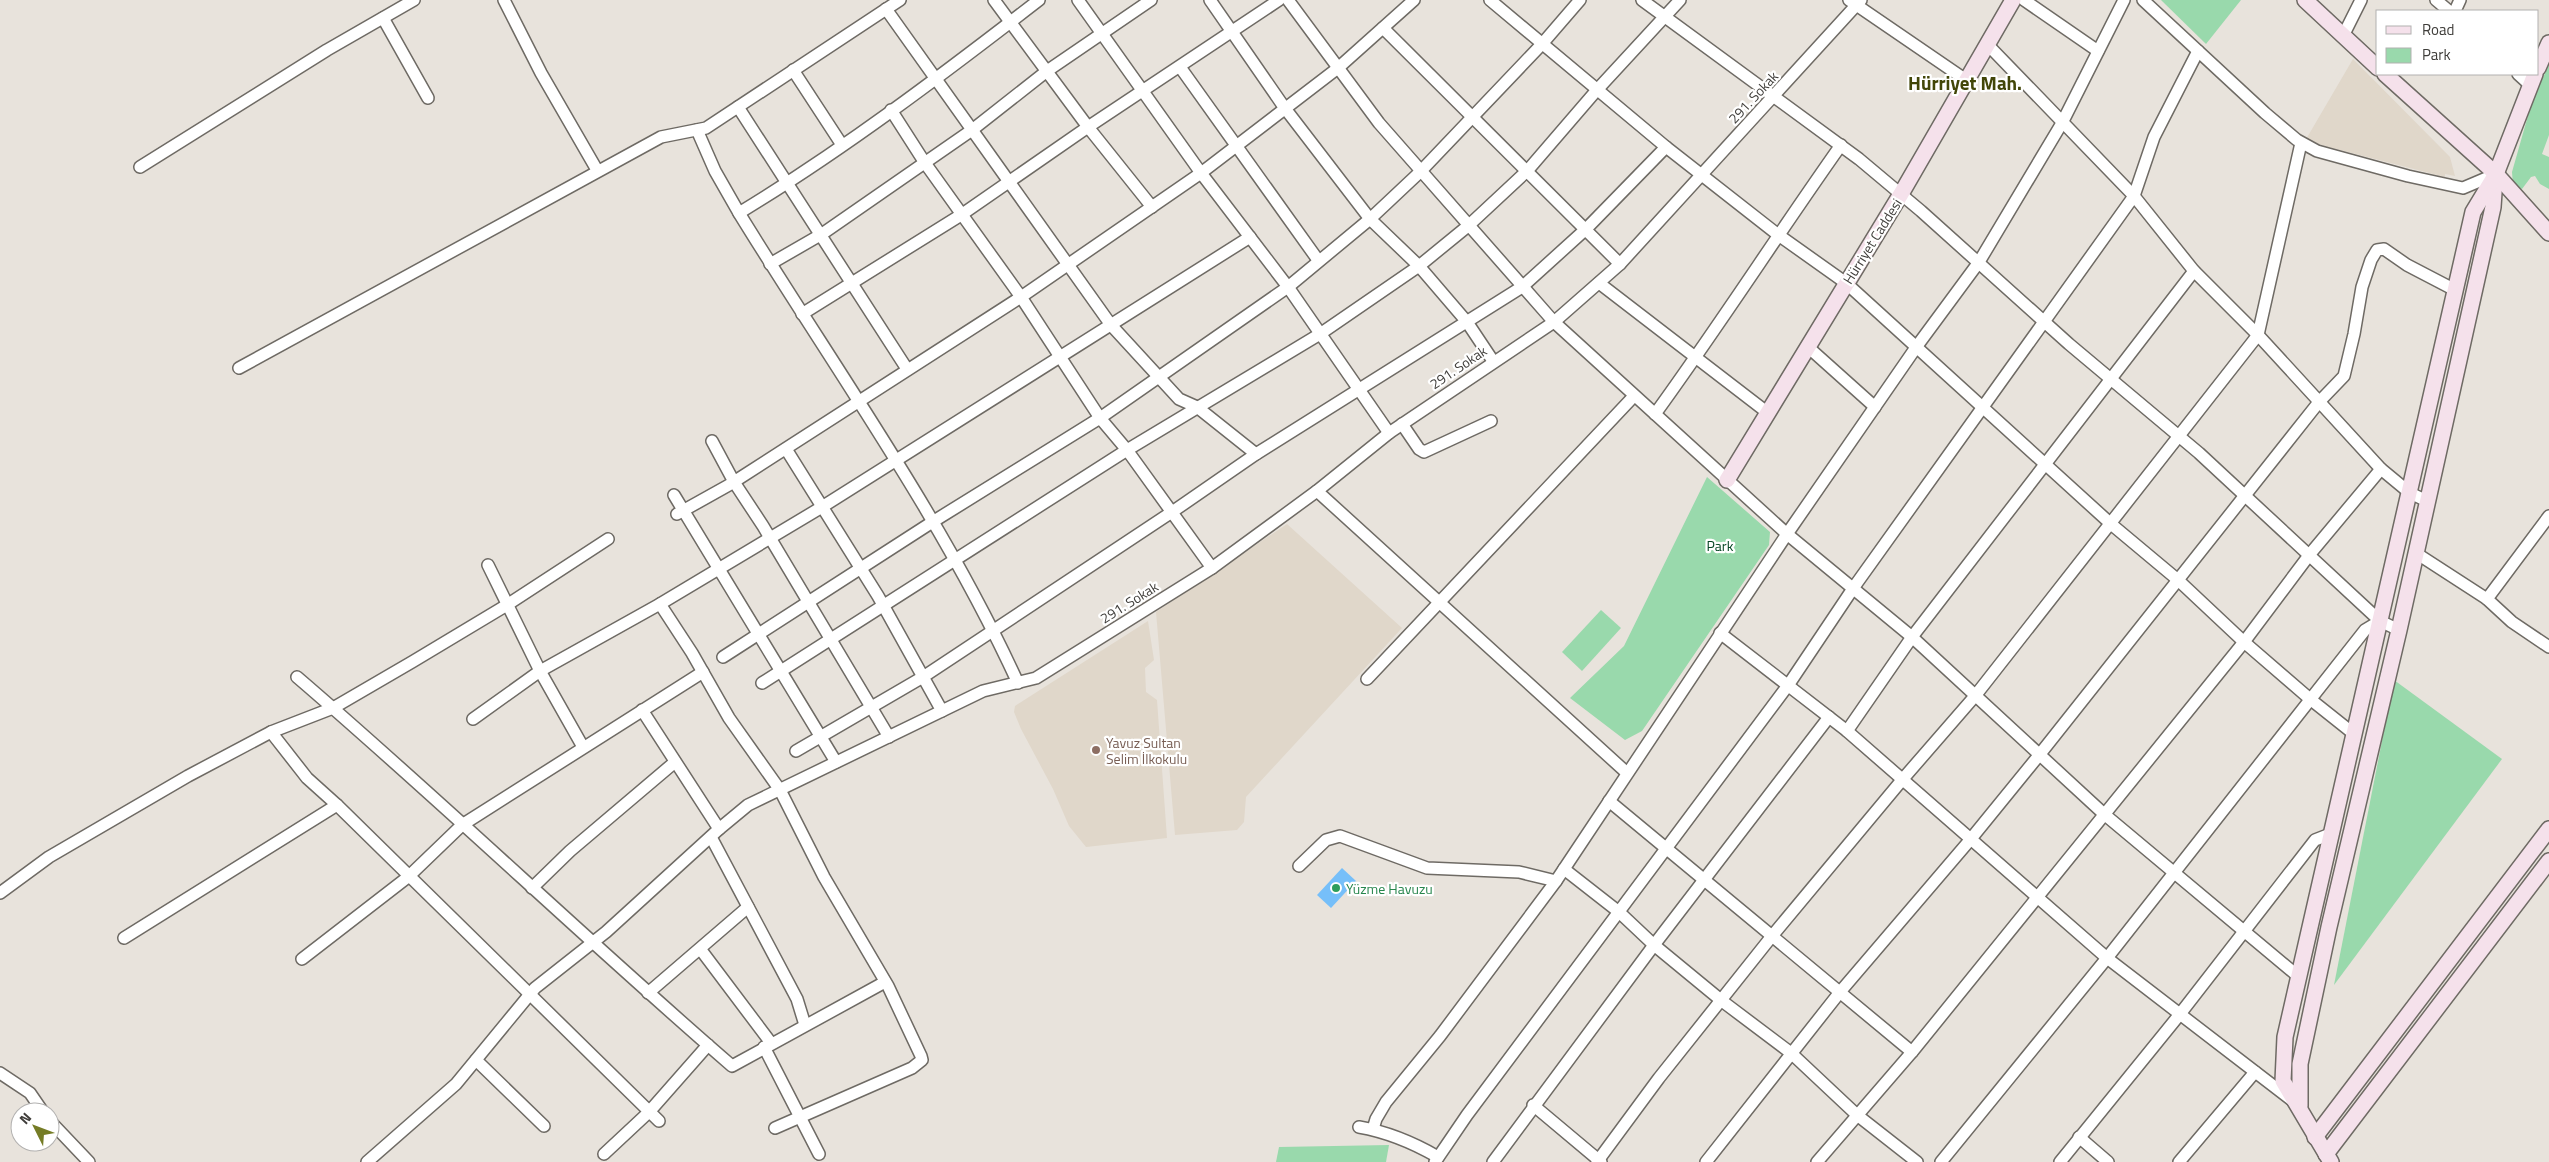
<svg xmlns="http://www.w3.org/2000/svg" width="2549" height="1162" font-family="'Titillium Web',sans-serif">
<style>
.built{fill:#e0d7ca}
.green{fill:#99d9ac}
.water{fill:#76bff9}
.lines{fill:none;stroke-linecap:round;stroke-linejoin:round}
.street-casing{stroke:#6e6a64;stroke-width:14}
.secondary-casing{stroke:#6e6a64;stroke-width:18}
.street{stroke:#fff;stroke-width:11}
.secondary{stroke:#f5e1eb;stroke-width:15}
.education-dot{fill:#8d6e63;stroke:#fff;stroke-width:2}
.leisure-dot{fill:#2e9e5b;stroke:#fff;stroke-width:2}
.labels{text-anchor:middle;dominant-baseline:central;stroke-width:4.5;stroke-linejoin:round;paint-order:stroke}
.street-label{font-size:14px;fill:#3f3d3a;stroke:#fff}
.park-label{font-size:14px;fill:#034321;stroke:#fff}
.education-label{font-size:14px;fill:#785e54;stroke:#fff;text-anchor:start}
.leisure-label{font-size:14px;fill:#27864d;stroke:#fff;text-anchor:start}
.district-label{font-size:19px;font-weight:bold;fill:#424608;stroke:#fff}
</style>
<rect width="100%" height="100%" fill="#e8e3dc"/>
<g class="built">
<polygon points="2353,59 2450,157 2455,176 2445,174 2445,177 2305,141"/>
<polygon points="1287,524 1402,628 1246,797 1244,822 1237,830 1175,835 1156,612"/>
<polygon points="1148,621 1154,660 1145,668 1146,692 1157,700 1167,838 1086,847 1069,826 1053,789 1021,729 1014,712 1015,706"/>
</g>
<g class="green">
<polygon points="2161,0 2241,0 2206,44"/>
<polygon points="2549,65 2549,135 2542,154 2549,157 2549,189 2540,184 2535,176 2531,177 2522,189 2513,185 2512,172 2533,98"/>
<polygon points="1707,477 1770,532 1769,545 1642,731 1625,740 1570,698 1624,646"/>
<polygon points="1601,610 1621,628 1582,671 1562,652"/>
<polygon points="2394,680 2502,759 2334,985"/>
<polygon points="1389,1145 1386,1162 1276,1162 1279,1147"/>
</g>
<polygon class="water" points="1342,868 1356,881 1331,908 1317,895"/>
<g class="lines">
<g class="street-casing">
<g id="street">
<polyline points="504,0 541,73 597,170"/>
<polyline points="994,0 1088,127 1152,207"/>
<polyline points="1078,0 1201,173 1288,287 1389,433"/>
<polyline points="1210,0 1284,107 1370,219 1419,266 1467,322 1493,361"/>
<polyline points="1288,0 1379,123 1554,322 1787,534 1912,637 2104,814 2299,977"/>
<polyline points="1490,0 1666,147 1777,234 1846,283 2111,524 2178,580 2244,642 2310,699 2354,734"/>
<polyline points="1642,0 1859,159 1921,211 2069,344 2199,453 2380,621"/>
<polyline points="1849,0 1966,80"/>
<polyline points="2024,0 2098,51"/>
<polyline points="2143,0 2265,113 2297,140 2317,151 2408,176 2463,188 2496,174"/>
<polyline points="2436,0 2449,11"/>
<polyline points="886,9 1111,325 1179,399 1197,407 1256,454"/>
<polyline points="2455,11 2460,0"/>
<polyline points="383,18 428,98"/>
<polyline points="1383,28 1620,264"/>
<polyline points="2343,36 2361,0"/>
<polyline points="1987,44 2134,196 2194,271 2258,335 2381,469 2410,493 2427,501"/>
<polyline points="1180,67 1318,260"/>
<polyline points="793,70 842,145"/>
<polyline points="2518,74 2530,85"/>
<polyline points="738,107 907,369"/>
<polyline points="891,110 925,163 1021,297 1100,418 1127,450 1212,568"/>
<path d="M697 130 715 171 739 213C835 369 942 517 1018 683"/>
<polyline points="140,167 327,50 414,0"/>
<path d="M739 213C843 150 942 75 1039 0"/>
<polyline points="770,264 822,234 972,130 1047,71 1151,0"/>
<polyline points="1599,283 1768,413"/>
<polyline points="802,314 961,215 1088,127 1279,0"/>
<polyline points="1808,347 1875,407"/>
<polyline points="239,368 661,137 706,128 900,0"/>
<path d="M1655 414C1719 326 1778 234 1841 145"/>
<polyline points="1402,424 1419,449 1424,452 1491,421"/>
<polyline points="712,441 734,482 763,526 889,737"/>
<polyline points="786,449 878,596 942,711"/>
<polyline points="1317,491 1627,773"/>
<polyline points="674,495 836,762"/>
<polyline points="677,514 729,485 1021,297 1201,173 1338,68 1414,0"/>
<polyline points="2416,553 2487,599 2512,622 2549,647"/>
<polyline points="488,565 540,671 583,747"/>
<polyline points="2487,599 2549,516"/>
<polyline points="660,604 692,653 729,718 780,790 824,877 888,986 921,1056 922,1060 912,1068 775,1128"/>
<polyline points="1720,633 1847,731 2107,958 2293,1101"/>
<polyline points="723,657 934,521 1100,418 1288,287 1370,219 1420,172 1542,44 1580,0"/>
<path d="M297 677C445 804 585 939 732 1066L885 982"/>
<polyline points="1367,679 1634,396"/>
<polyline points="762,683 1127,450 1320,334 1419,266 1468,226 1528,170 1596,91 1680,0"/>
<polyline points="642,710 719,829"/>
<polyline points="473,719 540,671 660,604 822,507 1250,237"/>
<polyline points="1847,731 1912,637 2194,271"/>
<polyline points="271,732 307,778 337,805 659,1121"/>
<polyline points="796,751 923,677 1172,512 1256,454 1522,287 1586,229 1666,147"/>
<polyline points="1609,801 1912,1052"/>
<polyline points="711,837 797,999 805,1025"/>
<polyline points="1299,866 1326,840 1340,836 1427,868 1519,872 1556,881"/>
<polyline points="1564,869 1619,912 1654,945 1722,1001 1791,1053 1857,1115 1917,1162"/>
<polyline points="532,888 570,851 675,762"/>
<polyline points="0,893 49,857 188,776 271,732 333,708 412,662 507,605 608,539"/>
<polyline points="124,938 337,805"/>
<polyline points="701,950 771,1043"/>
<polyline points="302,959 408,877 462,825 703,672"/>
<polyline points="648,993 748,907"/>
<polyline points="764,1047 819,1154"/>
<polyline points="476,1060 544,1126"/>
<polyline points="0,1073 30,1093 43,1112"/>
<polyline points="1533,1105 1601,1162"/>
<polyline points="50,1121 89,1162"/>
<path d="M1359 1127C1388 1132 1412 1142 1438 1157"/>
<polyline points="1373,1129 1376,1119 1386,1102 1440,1036 1556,881 1787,534 1917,346 1979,262 2062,123 2124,0"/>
<polyline points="2079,1137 2108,1162"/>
<polyline points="604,1154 649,1112 708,1045"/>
<polyline points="367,1162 456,1084 535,988 606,932 719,829 748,805 983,691 1036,678 1212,568 1317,491 1389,433 1554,322 1620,264 1861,0"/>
<polyline points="1435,1162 1467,1115 1789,684 1854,587 2134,196 2154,137 2198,51"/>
<polyline points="1493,1162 1654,945 1829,717"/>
<polyline points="1597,1162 1659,1078 1772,936 1902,780 1975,696 2258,335 2301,143"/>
<polyline points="1706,1162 1840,992 1970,840 2040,754 2319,402 2344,376 2354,334 2362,287 2371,260 2377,250 2384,249 2407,265 2455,290"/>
<polyline points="1817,1162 1912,1052 2244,642 2310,554 2381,469"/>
<polyline points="1941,1162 2107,958 2365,630 2380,621 2399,630"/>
<polyline points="2060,1162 2180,1014 2315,840 2333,833"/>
<polyline points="2179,1162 2255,1072"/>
</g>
</g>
<g class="secondary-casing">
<g id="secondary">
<polyline points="2305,0 2378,68"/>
<polyline points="2538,68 2549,43"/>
<polyline points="2385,74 2496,174 2549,233"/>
<polyline points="1727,480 1901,194 2013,0"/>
<polyline points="2300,1106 2300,1064 2329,927 2399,630 2493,207 2495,178"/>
<polyline points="2315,1137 2549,829"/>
<polyline points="2326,1154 2549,861"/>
<polyline points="2331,1162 2283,1081 2285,1037 2473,212 2496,174 2535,74"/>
</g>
</g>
<use href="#street" class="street"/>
<use href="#secondary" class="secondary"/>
</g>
<circle class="education-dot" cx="1096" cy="750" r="5"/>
<circle class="leisure-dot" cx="1336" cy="888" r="5"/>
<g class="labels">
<g class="street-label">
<text transform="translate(1753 97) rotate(-47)">291. Sokak</text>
<text transform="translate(1872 241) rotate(-58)">Hürriyet Caddesi</text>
<text transform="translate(1458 367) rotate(-34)">291. Sokak</text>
<text transform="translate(1129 602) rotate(-32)">291. Sokak</text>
</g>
<g class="park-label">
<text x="1720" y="545">Park</text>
</g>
<g class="education-label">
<text x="1106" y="742">Yavuz Sultan<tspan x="1106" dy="16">Selim İlkokulu</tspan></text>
</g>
<g class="leisure-label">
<text x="1346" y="888">Yüzme Havuzu</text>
</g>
<g class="district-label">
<text x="1965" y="82">Hürriyet Mah.</text>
</g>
</g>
<rect x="2376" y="10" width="162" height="65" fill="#ffffff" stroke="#b2b1b0"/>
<rect x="2386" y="26" width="25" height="8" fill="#f5e1eb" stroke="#b2b1b0"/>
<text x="2422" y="35" font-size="15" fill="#3f3d3a">Road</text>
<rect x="2386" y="48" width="25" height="15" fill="#99d9ac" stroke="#b2b1b0"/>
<text x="2422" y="60" font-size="15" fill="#3f3d3a">Park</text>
<g transform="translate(35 1127) rotate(312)"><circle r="24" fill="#ffffff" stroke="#b2b1b0"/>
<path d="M0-4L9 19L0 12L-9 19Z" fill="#757c26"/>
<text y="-8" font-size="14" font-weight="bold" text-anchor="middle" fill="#3f3d3a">N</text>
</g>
</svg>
